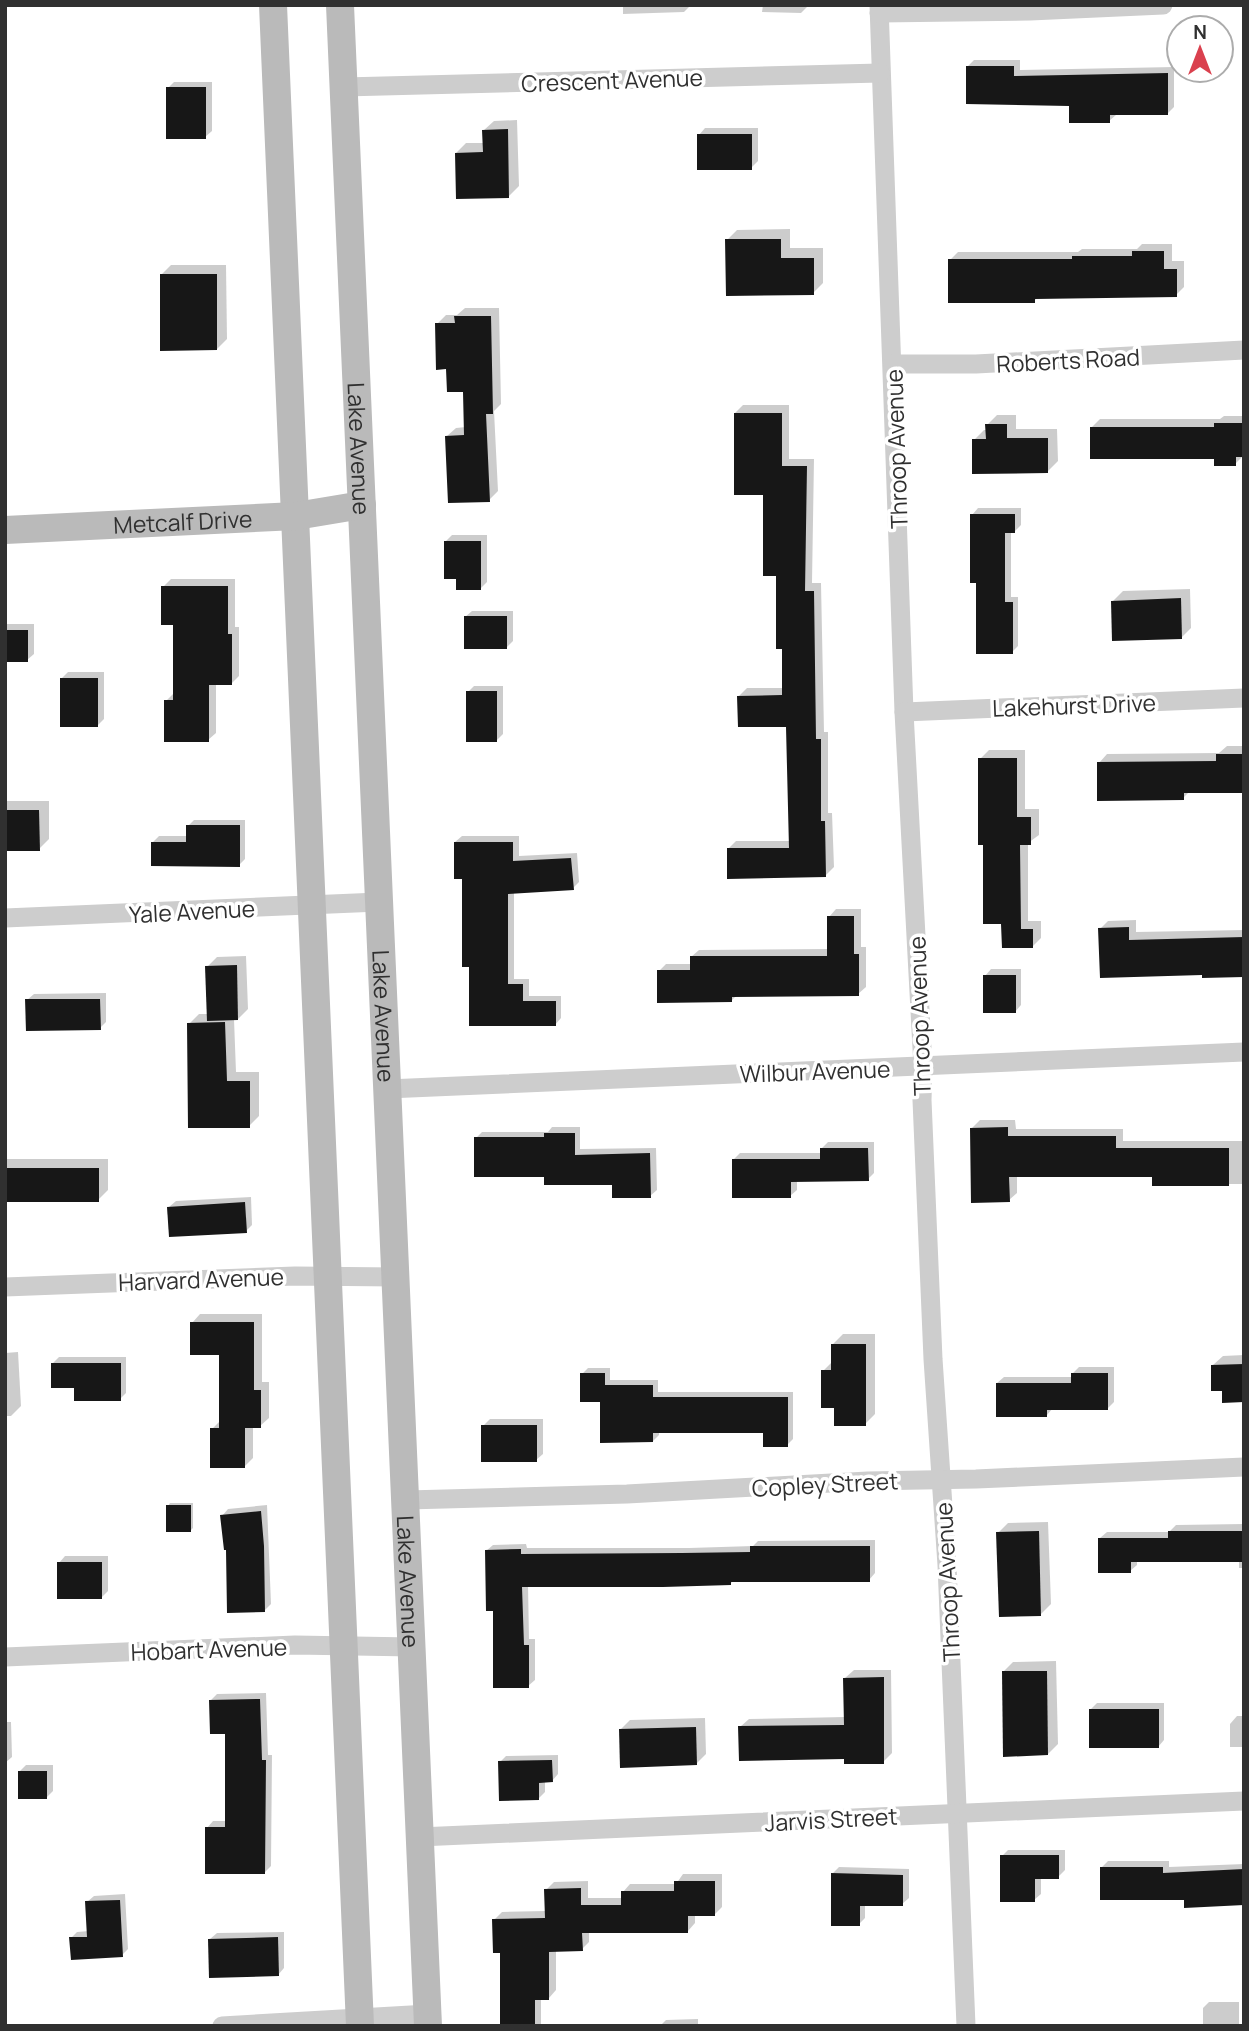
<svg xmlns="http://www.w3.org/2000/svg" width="1249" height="2031" font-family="Manrope,sans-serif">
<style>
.shadow{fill:#0003}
.building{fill:#171717}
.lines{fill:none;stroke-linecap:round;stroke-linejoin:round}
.street{stroke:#cdcdcd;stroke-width:19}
.secondary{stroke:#bababa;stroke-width:28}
.labels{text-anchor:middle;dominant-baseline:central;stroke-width:7;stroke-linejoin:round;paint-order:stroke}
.street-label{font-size:23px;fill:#303030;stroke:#fff}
</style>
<rect width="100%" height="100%" fill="#fff"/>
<g class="shadow">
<polygon points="623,5 691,5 684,12 623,14"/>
<polygon points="763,5 809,5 801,13 762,12"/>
<polygon points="974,60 1020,60 1020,70 1174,67 1174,107 1168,113 1116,115 1109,121 967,67"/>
<polygon points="174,82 212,82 212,131 205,137 168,88"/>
<polygon points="517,120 519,186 509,196 456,153 466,143 484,143 484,130 494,121"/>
<polygon points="705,128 758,128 758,161 751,168 699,135"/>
<polygon points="790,229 790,248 823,248 823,283 813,293 727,240 737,230"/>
<polygon points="1142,244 1172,244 1172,261 1184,261 1184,287 1176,295 1038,297 1034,301 950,260 958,252 1078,252 1082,249 1137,249"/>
<polygon points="171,265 226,265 227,339 217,349 161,275"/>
<polygon points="465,308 499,308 501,404 494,411 498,491 489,500 447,436 456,428 466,427 465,390 437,324 446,315 457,315"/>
<polygon points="743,405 789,405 789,459 814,459 812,583 821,583 824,732 828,732 828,813 832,813 834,867 826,875 728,849 736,841 791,841 788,725 739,696 747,688 784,688 778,574 765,493 735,413"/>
<polygon points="997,415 1016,415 1016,429 1057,429 1058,461 1048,471 974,440 984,430 987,430 987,425"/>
<polygon points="1224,416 1244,416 1244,455 1235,464 1092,427 1100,419 1220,419"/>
<polygon points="978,508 1021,508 1021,525 1014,532 1011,532 1011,597 1018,597 1018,646 1012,652 978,581 972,515"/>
<polygon points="452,535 487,535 487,582 481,588 457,577 446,541"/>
<polygon points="171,579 235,579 235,627 239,627 239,676 231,684 216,684 216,733 208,740 166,701 174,693 175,623 163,587"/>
<polygon points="1190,589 1191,628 1181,638 1113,601 1123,591"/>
<polygon points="472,611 513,611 513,641 507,647 465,617"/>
<polygon points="5,624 34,624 34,654 27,660 5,660"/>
<polygon points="68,672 104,672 104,719 98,725 61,679"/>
<polygon points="474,686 503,686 503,734 497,740 468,692"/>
<polygon points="1227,746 1244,746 1244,791 1189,792 1183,798 1099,763 1107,754 1219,753"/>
<polygon points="989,750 1025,750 1025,809 1039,809 1039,835 1028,843 1028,921 1041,921 1041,938 1033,946 1003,922 984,843 980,759"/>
<polygon points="5,801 49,801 49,839 39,849 5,849"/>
<polygon points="194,820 245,820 245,859 239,865 152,843 159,836 188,836 188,826"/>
<polygon points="462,836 519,836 519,856 577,853 579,882 573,888 514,892 514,979 529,979 529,996 561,996 561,1018 555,1025 471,965 464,878 455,842"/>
<polygon points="836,909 861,909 861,947 866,947 866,987 858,994 737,995 732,1000 659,971 666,964 691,964 691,957 699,950 829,949 829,917"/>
<polygon points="1136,920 1136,932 1244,930 1244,975 1203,973 1100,929 1108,921"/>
<polygon points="246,956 248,1009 238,1019 234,1019 236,1072 259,1072 259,1116 249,1126 189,1024 199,1014 208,1014 207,967 217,957"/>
<polygon points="991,969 1021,969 1021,1005 1015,1012 985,976"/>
<polygon points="106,993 106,1022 100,1028 27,1000 34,994"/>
<polygon points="980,1120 1015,1120 1016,1129 1123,1129 1123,1141 1244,1141 1244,1184 1154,1184 1154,1175 1017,1175 1017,1193 1009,1200 972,1128"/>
<polygon points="552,1127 580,1127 580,1149 656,1148 657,1190 650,1196 613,1183 546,1175 476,1138 482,1132 548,1132"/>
<polygon points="828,1142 874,1142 874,1173 868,1179 797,1180 797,1190 790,1196 733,1160 740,1153 821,1153 821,1149"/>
<polygon points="6,1159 108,1159 108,1190 98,1200 5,1200"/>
<polygon points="251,1197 252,1225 246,1231 169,1207 176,1201"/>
<polygon points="200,1314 262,1314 262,1382 269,1382 269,1418 260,1426 253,1426 253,1458 245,1466 212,1429 221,1420 220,1353 192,1323"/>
<polygon points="843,1334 875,1334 875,1414 865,1424 836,1406 823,1371 833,1361 833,1344"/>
<polygon points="18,1352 21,1406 11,1416 5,1416 5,1353"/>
<polygon points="1244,1355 1244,1401 1224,1389 1213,1365 1223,1356"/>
<polygon points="59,1357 126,1357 126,1393 120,1399 76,1386 53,1363"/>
<polygon points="1079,1367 1114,1367 1114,1402 1108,1408 1053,1408 1047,1415 997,1383 1004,1377 1072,1377 1072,1374"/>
<polygon points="588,1368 610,1368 610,1380 658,1380 658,1392 793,1392 793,1439 787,1445 765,1431 659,1431 659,1435 653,1441 601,1400 582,1374"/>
<polygon points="490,1419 543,1419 543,1454 536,1460 483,1426"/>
<polygon points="170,1503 193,1503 193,1528 190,1531 168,1506"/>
<polygon points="267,1505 271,1604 265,1610 227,1548 222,1516 228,1509"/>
<polygon points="1048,1522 1051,1604 1041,1614 998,1533 1008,1523"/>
<polygon points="1244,1524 1244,1568 1239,1568 1239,1560 1137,1560 1137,1565 1130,1571 1100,1538 1107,1532 1169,1532 1176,1525"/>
<polygon points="5,1540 7,1585 5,1587"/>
<polygon points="875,1540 875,1573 869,1580 734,1580 730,1584 528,1585 529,1639 535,1639 535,1680 528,1686 495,1609 486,1551 493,1545 526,1544 527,1548 689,1548 753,1546 758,1541"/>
<polygon points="65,1556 108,1556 108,1591 102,1597 59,1563"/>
<polygon points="1056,1661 1058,1744 1048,1754 1003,1672 1013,1662"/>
<polygon points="854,1670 891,1670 892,1753 883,1762 846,1757 740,1727 749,1719 845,1717 845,1678"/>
<polygon points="266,1693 268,1755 272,1755 271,1866 264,1873 207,1828 213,1821 227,1821 227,1732 211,1700 217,1694"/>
<polygon points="1097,1703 1164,1703 1164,1740 1158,1747 1091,1709"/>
<polygon points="1244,1704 1244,1747 1230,1747 1230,1724 1237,1716 1243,1716"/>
<polygon points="705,1718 706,1754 696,1764 620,1730 630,1720"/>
<polygon points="5,1722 11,1722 12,1757 5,1763"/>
<polygon points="558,1755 558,1774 552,1781 545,1781 545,1792 539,1798 500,1762 506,1756"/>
<polygon points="26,1765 53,1765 53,1791 46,1798 20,1771"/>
<polygon points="1008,1850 1065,1850 1065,1870 1058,1877 1041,1877 1041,1894 1034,1900 1002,1856"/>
<polygon points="1108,1861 1169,1861 1169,1867 1244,1864 1244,1903 1186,1898 1102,1867"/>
<polygon points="839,1867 909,1869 909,1898 902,1904 865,1904 865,1918 859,1924 833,1873"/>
<polygon points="683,1874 722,1874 722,1907 715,1914 695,1914 695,1923 688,1931 589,1931 589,1942 582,1949 556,1950 556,1990 549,1998 541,1998 541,2026 501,2026 502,1951 494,1920 502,1912 547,1911 546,1890 554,1882 588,1881 588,1898 623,1898 623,1892 630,1884 676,1884"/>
<polygon points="125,1894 128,1949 122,1955 71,1938 77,1932 89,1931 87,1902 94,1896"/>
<polygon points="284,1932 284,1968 278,1975 210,1939 217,1933"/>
<polygon points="1209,2002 1239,2002 1239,2026 1203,2026 1203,2008"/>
<polygon points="698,2019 698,2026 660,2026 666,2020"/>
</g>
<g class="building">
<polygon points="966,66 1014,66 1014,76 1168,73 1168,115 1110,115 1110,123 1069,123 1069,106 966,104"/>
<rect x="166" y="87" width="40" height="52"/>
<polygon points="508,129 509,198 456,199 455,153 483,152 482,130"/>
<rect x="697" y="134" width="55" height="36"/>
<polygon points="725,239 781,239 781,258 814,258 814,295 726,296"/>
<polygon points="1132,251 1164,251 1164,269 1177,269 1177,297 1035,299 1035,303 948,303 948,259 1072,259 1072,256 1132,256"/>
<polygon points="160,274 217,274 217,350 160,351"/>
<polygon points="454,316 491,316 493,414 486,414 490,502 448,503 445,436 464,435 463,392 447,392 446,369 436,370 435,323 455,323"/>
<polygon points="734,413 782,413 782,466 807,466 805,591 814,591 816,739 821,739 821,821 825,821 826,877 727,879 727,848 789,848 786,727 738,727 737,696 782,695 782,649 776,649 776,576 763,576 763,495 734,495"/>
<polygon points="1214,423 1244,423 1244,457 1236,457 1236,466 1214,466 1214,459 1090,459 1090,427 1214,427"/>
<polygon points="985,424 1007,424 1007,438 1048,438 1048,473 972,474 972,439 986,439"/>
<polygon points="970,514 1015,514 1015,533 1005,533 1005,602 1013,602 1013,654 976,654 976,583 970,583"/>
<polygon points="444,541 481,541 481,590 456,590 456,579 444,579"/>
<polygon points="161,586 228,586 228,634 232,634 232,685 209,685 209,742 164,742 164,700 173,700 173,625 161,625"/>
<polygon points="1181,598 1182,639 1112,641 1111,601"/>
<rect x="464" y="616" width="43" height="33"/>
<rect x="5" y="630" width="23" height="32"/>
<rect x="60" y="678" width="38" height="49"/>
<rect x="466" y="691" width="31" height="51"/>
<polygon points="1216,754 1244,754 1244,793 1184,793 1184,800 1097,801 1097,762 1216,761"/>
<polygon points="978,758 1017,758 1017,817 1031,817 1031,845 1020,845 1021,929 1033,929 1033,948 1002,948 1001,924 983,924 983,845 978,845"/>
<polygon points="5,810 39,810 40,851 5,851"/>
<polygon points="186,825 240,825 240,867 151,866 151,842 186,842"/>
<polygon points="454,842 513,842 513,861 571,858 574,890 508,894 508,984 523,984 523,1001 556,1001 556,1026 469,1026 469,967 462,967 462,879 454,879"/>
<polygon points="827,916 854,916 854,954 859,954 859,996 732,997 732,1002 657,1003 657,970 690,970 690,956 827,956"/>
<polygon points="1129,927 1129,940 1244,937 1244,977 1202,978 1202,975 1100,978 1098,928"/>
<polygon points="237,965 238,1020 207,1021 205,966"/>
<rect x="983" y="975" width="33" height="38"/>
<polygon points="25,999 100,999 101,1030 26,1031"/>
<polygon points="225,1022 227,1081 250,1081 250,1128 188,1128 187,1023"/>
<polygon points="1008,1127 1008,1136 1116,1136 1116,1148 1229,1148 1229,1186 1152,1186 1152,1177 1009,1177 1010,1202 971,1203 970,1128"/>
<polygon points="544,1133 575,1133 575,1155 650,1153 651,1198 612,1198 612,1185 544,1185 544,1177 474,1177 474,1137 544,1137"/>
<polygon points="820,1148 868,1148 869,1181 791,1182 791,1198 732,1198 732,1159 820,1159"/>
<rect x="5" y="1168" width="94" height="34"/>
<polygon points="245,1202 247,1233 169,1237 167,1207"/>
<polygon points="190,1322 254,1322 254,1390 261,1390 261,1428 245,1428 245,1468 210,1468 210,1428 219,1428 219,1355 190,1355"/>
<polygon points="831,1344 866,1344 866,1426 834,1426 834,1408 821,1408 821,1370 831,1370"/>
<polygon points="51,1363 121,1363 121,1401 74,1401 74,1388 51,1388"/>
<polygon points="1244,1364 1244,1402 1222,1403 1222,1391 1211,1391 1211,1365"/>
<polygon points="580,1373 605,1373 605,1385 653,1385 653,1397 788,1397 788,1447 763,1447 763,1433 653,1433 653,1442 600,1443 600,1402 580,1402"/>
<polygon points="1071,1373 1108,1373 1108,1410 1047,1410 1047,1417 996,1417 996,1383 1071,1383"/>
<rect x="481" y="1425" width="56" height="37"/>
<rect x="166" y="1505" width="25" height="27"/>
<polygon points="261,1511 264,1546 265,1612 227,1613 226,1550 224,1550 220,1515"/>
<polygon points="1039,1531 1041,1616 999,1617 996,1532"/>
<polygon points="1168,1531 1244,1531 1244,1562 1131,1562 1131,1573 1098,1573 1098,1538 1168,1538"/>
<polygon points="750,1546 870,1546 870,1582 731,1582 731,1585 663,1587 522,1587 524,1645 529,1645 529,1688 493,1688 493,1611 486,1611 485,1550 521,1549 521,1554 682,1553 750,1552"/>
<rect x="57" y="1562" width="45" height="37"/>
<polygon points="1002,1671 1047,1671 1048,1755 1003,1757"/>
<polygon points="884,1677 884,1764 844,1764 844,1759 739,1761 738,1726 844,1725 843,1678"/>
<polygon points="260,1699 262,1760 266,1760 265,1874 205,1874 205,1827 225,1827 225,1734 210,1734 209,1700"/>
<rect x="1089" y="1709" width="70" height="39"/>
<polygon points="696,1727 697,1765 620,1768 619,1729"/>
<polygon points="552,1760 553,1782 539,1783 539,1800 499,1801 498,1761"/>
<rect x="18" y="1771" width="29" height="28"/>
<polygon points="1000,1855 1059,1855 1059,1879 1035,1879 1035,1902 1000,1902"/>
<polygon points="1100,1867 1163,1867 1163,1873 1244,1869 1244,1905 1184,1908 1184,1900 1100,1900"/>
<polygon points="831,1873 903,1875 903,1906 860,1906 860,1926 831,1926"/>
<polygon points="674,1881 715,1881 715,1916 688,1916 688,1933 582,1933 583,1951 549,1952 549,2000 535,2000 535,2026 500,2026 500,1953 493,1953 492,1919 545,1918 544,1889 581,1888 581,1905 621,1905 621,1891 674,1891"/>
<polygon points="120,1900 123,1957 71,1960 69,1937 87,1937 85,1901"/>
<polygon points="278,1937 279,1976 209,1978 208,1939"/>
</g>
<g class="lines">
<g class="street">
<polyline points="879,5 904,712 923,1067 922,1100 933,1359 947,1565 966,2026"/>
<polyline points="879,13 1030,11 1163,5"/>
<polyline points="344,87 880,73"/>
<polyline points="893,364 976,364 1244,350"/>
<polyline points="904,712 1244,698"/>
<polyline points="5,918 379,902"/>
<polyline points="387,1089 1244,1052"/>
<polyline points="5,1287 295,1276 397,1277"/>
<polyline points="407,1500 627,1494 868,1481 976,1479 1244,1467"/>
<polyline points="5,1657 295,1645 413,1647"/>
<polyline points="419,1837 1244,1801"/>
<polyline points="222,2026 428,2014"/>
</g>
<g class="secondary">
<polyline points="273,5 360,2026"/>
<path id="s1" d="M340 5 428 2026"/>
<path id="s2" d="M5 530 296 516 362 505"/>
</g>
</g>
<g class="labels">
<g class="street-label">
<text transform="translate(612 80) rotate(-2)">Crescent Avenue</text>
<text transform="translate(1068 360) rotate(-3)">Roberts Road</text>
<text stroke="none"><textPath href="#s1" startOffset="444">Lake Avenue</textPath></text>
<text transform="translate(896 449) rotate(-92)">Throop Avenue</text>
<text stroke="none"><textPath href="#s2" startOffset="178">Metcalf Drive</textPath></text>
<text transform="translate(1074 705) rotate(-2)">Lakehurst Drive</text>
<text transform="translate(192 911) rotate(-3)">Yale Avenue</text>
<text stroke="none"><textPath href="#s1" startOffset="1012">Lake Avenue</textPath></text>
<text transform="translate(919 1016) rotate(-92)">Throop Avenue</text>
<text transform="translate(815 1071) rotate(-2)">Wilbur Avenue</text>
<text transform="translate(201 1279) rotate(-2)">Harvard Avenue</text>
<text transform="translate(825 1484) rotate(-3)">Copley Street</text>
<text stroke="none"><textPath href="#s1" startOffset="1578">Lake Avenue</textPath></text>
<text transform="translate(947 1582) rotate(-93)">Throop Avenue</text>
<text transform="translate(209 1649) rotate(-2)">Hobart Avenue</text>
<text transform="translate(831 1819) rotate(-3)">Jarvis Street</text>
</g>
</g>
<rect width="1249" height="2031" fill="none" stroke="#303030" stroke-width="14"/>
<g transform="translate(1200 49)"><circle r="33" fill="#ffffff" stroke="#acacac" stroke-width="2"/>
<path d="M0-5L12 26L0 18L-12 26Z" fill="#da404e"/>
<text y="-10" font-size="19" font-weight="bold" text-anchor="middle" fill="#303030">N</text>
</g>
</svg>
